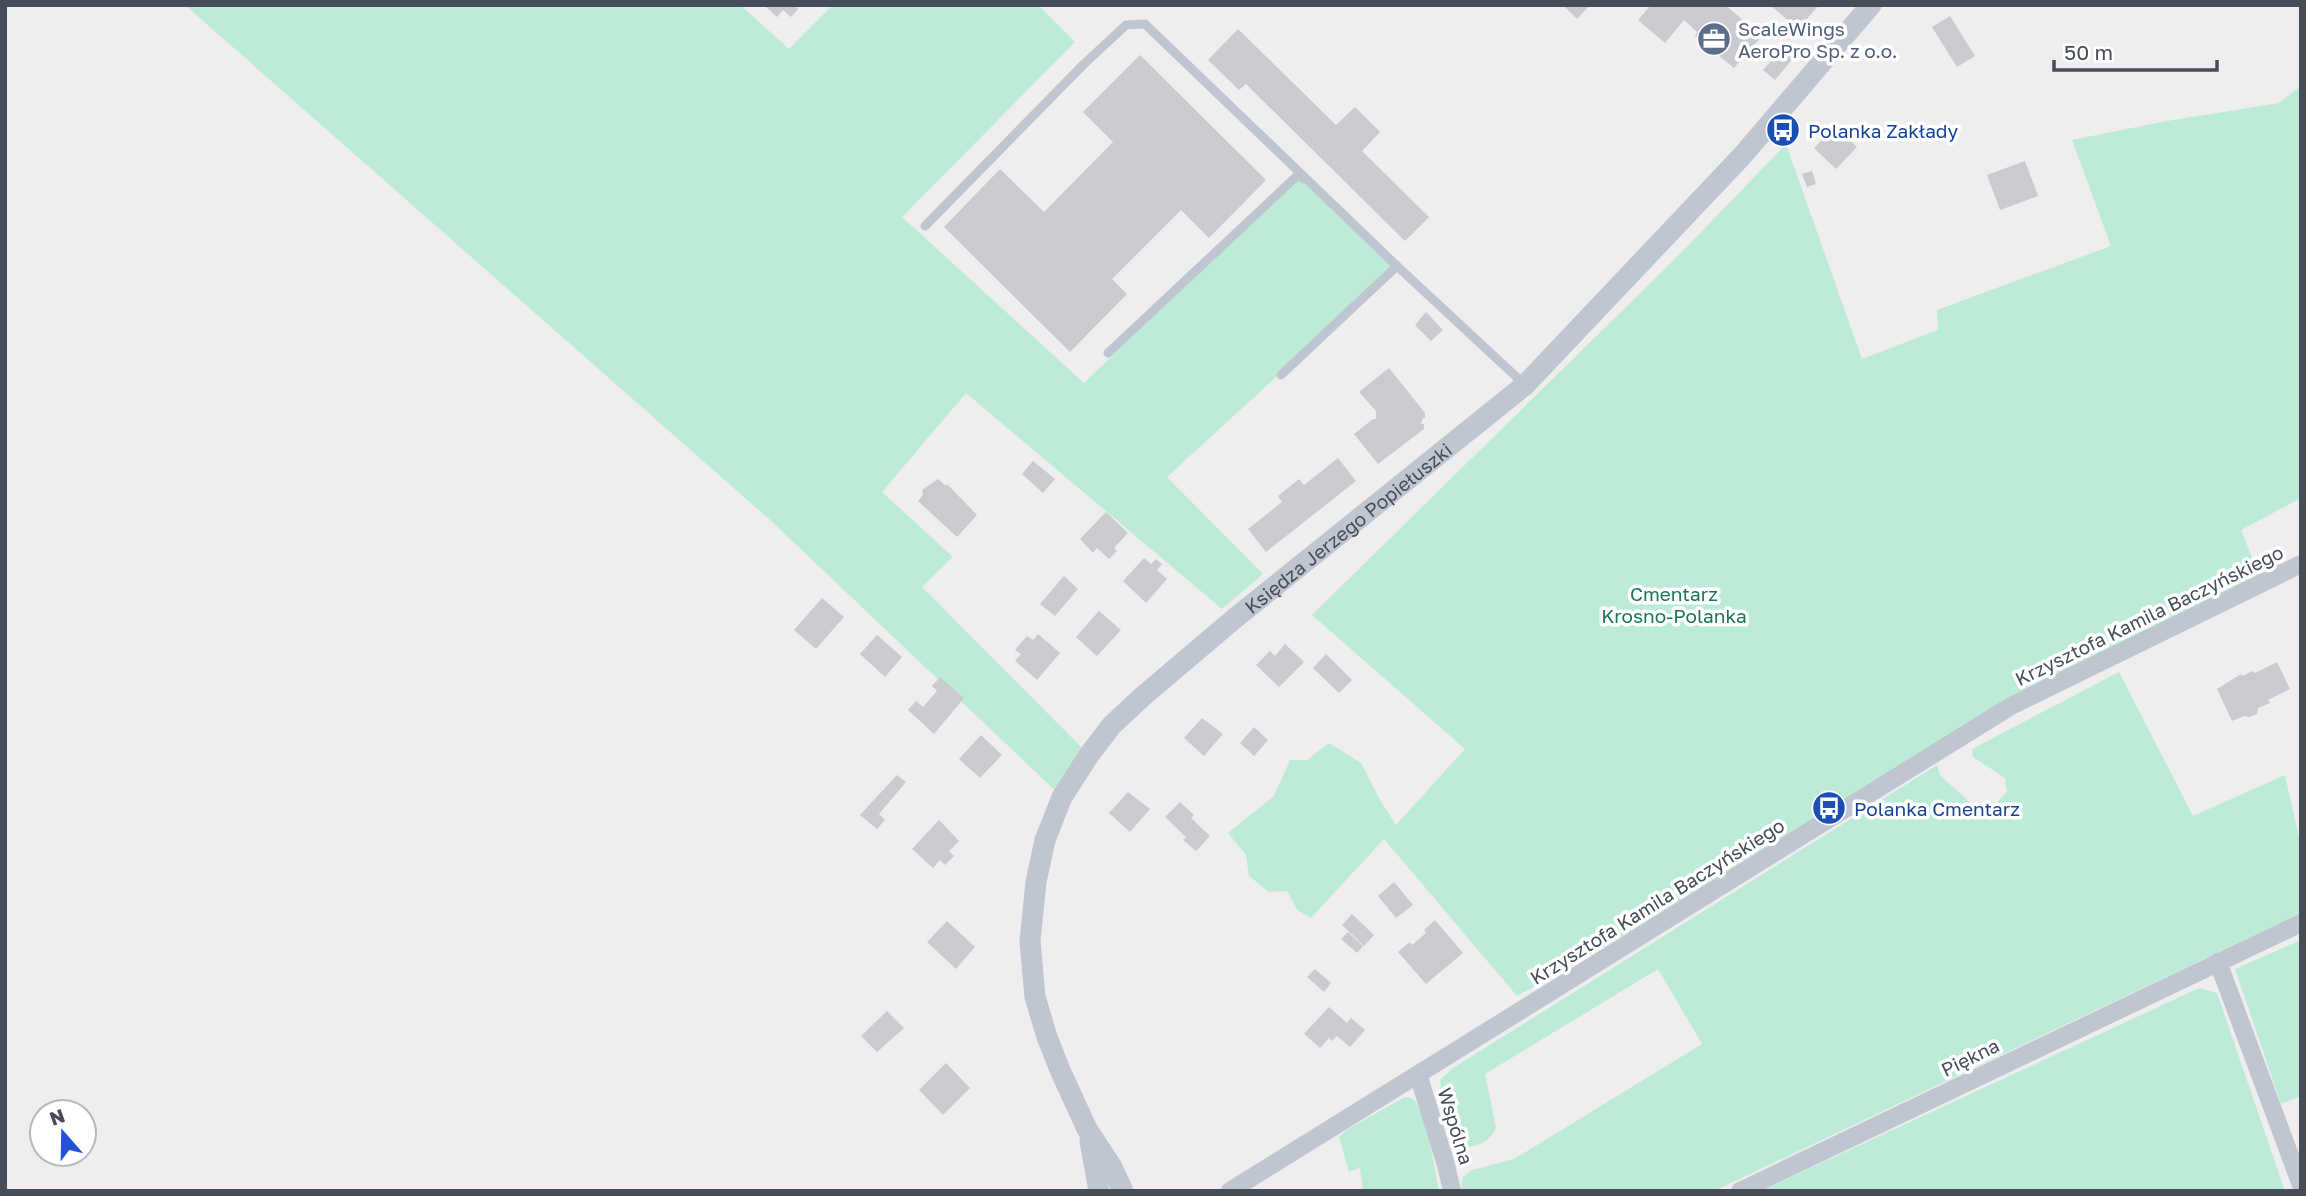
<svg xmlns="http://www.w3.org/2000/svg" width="2306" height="1196" font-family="'Golos Text',sans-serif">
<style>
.green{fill:#bcecd7}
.building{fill:#cacbd1}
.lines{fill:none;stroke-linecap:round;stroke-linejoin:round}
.service{stroke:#c0c6d1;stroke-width:9}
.minor{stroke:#c0c6d1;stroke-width:18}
.tertiary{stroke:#c0c6d1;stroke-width:21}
.labels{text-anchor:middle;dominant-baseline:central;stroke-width:7;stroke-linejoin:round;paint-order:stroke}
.service-label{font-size:19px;fill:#4e5e75;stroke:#fff;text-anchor:start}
.transit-label{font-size:19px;fill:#164399;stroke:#fff;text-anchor:start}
.street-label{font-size:19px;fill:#464d59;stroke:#fff}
.park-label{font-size:19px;fill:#1b7658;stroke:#fff}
</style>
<rect width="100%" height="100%" fill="#efeded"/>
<g class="green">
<polygon points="185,5 740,5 789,49 833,5 1038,5 1075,42 902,217 1084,383 1299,174 1397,266 1167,477 1263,574 1222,609 966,393 882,492 953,557 922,587 1089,755 1062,797 769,519"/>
<polygon points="2301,86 2301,498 2241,530 2262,582 2011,706 1655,918 1517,996 1384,839 1311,918 1297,910 1287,891 1269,892 1249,876 1246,855 1228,833 1274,796 1290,760 1307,760 1329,743 1361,763 1380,800 1396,825 1465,749 1312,615 1678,256 1786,144 1862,359 1938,330 1937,310 2111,246 2072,140 2167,121 2279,103"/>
<path d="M2119 672 2193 816 2285 775 2301 847V913L1714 1191H1461L1463 1177 1472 1170 1514 1159 1702 1044 1658 969 1485 1074 1496 1128C1488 1145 1473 1148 1456 1147 1442 1129 1438 1101 1441 1079L1453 1068 1937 765 1940 775 1976 808 1993 807 2007 792 2005 778 1973 757 1972 749Z"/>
<polygon points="2301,940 2301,1096 2281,1104 2235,969"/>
<polygon points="2199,988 2217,993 2285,1191 1761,1191"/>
<path d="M1405 1097C1411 1098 1412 1097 1415 1101 1427 1114 1435 1171 1439 1191H1363L1360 1168 1349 1172 1339 1137 1348 1129Z"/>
</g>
<g class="building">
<polygon points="764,5 795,5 798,9 791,17 783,10 777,17"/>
<polygon points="1563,5 1590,5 1577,19"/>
<polygon points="1651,5 1725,5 1762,36 1751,49 1755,54 1750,60 1745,55 1734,68 1695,36 1697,32 1684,20 1665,43 1638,20"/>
<polygon points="1770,5 1819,5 1798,29"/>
<polygon points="1950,16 1975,56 1957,67 1932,27"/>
<polygon points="1238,29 1336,125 1355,107 1380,132 1362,151 1429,217 1405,241 1246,84 1239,90 1208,60"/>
<polygon points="1788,41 1800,50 1775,80 1763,70"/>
<polygon points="1140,55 1266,180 1209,238 1181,210 1112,279 1127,294 1070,352 944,227 1000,169 1044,212 1113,142 1083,112"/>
<polygon points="1835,126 1857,147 1836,169 1814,148"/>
<polygon points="2025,161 2038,196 2000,210 1987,175"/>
<polygon points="1812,171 1816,184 1807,187 1802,174"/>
<polygon points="1426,312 1443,330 1431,341 1415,325"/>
<polygon points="1389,368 1425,413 1425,418 1423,418 1421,424 1424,424 1424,429 1378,464 1354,434 1373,419 1376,419 1376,411 1359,392"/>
<polygon points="1338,458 1356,481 1266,552 1248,529 1282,502 1278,496 1299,479 1304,485"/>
<polygon points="1033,461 1055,479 1043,493 1022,474"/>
<polygon points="938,479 946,486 947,484 977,515 957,537 918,501 923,495 922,490"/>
<polygon points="1106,512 1128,533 1114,548 1117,551 1109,559 1097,548 1093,553 1080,539"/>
<polygon points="1144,558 1151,564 1156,559 1162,564 1157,570 1167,579 1146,603 1123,581"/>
<polygon points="1064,576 1078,589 1055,616 1040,604"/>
<polygon points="822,598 844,617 816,649 794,630"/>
<polygon points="1099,611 1121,630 1097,656 1076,637"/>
<polygon points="1038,634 1060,653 1037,680 1015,661 1021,654 1015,650 1027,636 1033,640"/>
<polygon points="877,635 902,657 885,677 860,654"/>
<polygon points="1285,644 1304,662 1279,687 1256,665 1270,651 1275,656"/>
<polygon points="1326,654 1352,680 1339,693 1313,668"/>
<polygon points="2277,662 2290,689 2268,700 2270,703 2258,708 2257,714 2249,717 2244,716 2232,721 2217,689 2241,674 2242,676 2253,671 2255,673"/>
<polygon points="940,677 964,698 934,734 908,710 916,701 923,707 937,691 932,686"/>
<polygon points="1202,718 1223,734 1204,756 1184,738"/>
<polygon points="1254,727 1268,740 1254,756 1240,743"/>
<polygon points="981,735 1002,755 980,778 959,759"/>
<polygon points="897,775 906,782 879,814 885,820 877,829 860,815"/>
<polygon points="1128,792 1150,809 1130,832 1109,813"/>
<polygon points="1180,802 1194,815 1191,818 1210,836 1196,851 1183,840 1186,837 1165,817"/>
<polygon points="939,820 959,841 949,851 954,856 945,865 940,860 933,868 912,849"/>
<polygon points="1394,882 1413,905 1396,918 1378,896"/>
<polygon points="1352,914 1374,935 1364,946 1342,925"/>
<polygon points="1435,920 1463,953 1426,984 1398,952 1410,942 1412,945 1426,933 1424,930"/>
<polygon points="947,921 975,947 956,969 927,942"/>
<polygon points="1348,932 1363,946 1357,953 1341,939"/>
<polygon points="1315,969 1331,983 1324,992 1307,977"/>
<polygon points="1329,1007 1347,1023 1351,1018 1365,1030 1350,1047 1337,1036 1332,1041 1329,1038 1320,1048 1304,1034"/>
<polygon points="887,1011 904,1028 877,1052 861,1036"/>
<polygon points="946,1063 970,1088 943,1115 919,1090"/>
</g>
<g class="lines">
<g class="service">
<polyline points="925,226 1083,65 1126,25 1145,24 1397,266 1525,385"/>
<polyline points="1108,353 1299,174 1304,179"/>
<polyline points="1281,375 1397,266 1393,263"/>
</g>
<g class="minor">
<polyline points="2218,962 2301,1185"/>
<polyline points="1418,1074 1446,1165 1452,1191"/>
<polyline points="1230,1191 2011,706 2301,564"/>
<polyline points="1740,1191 2301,923"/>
</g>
<g class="tertiary">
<polyline points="1090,1141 1099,1191"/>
<path id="s1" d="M1123 1191 1112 1167 1087 1129 1060 1070 1047 1037 1035 997 1030 941 1036 882 1045 840 1062 797 1089 755 1112 725 1142 697 1234 619 1525 385 1742 156 1871 5"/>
</g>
</g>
<defs>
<g id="office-disc" transform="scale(1.75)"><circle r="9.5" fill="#5c6f8a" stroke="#fff"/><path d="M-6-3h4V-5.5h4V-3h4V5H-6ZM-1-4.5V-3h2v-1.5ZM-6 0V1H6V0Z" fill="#fff"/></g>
<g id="bus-disc" transform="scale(1.75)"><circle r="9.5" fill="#1a4fb4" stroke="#fff"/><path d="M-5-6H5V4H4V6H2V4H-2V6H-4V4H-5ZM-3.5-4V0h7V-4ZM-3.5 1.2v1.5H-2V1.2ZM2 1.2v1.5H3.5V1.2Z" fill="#fff"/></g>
</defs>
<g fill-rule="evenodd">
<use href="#office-disc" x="1714" y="39"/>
<use href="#bus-disc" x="1783" y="130"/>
<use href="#bus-disc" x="1829" y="808"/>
</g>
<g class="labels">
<g class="service-label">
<text x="1738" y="28">ScaleWings<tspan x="1738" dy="22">AeroPro Sp. z o.o.</tspan></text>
</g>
<g class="transit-label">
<text x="1808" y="130">Polanka Zakłady</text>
<text x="1854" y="808">Polanka Cmentarz</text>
</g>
<g class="street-label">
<text stroke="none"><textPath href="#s1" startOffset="814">Księdza Jerzego Popiełuszki</textPath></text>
<text transform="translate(2149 615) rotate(-26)">Krzysztofa Kamila Baczyńskiego</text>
<text transform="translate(1657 901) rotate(-32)">Krzysztofa Kamila Baczyńskiego</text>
<text transform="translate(1970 1057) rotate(-26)">Piękna</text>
<text transform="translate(1456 1126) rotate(73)">Wspólna</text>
</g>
<g class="park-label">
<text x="1674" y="593">Cmentarz<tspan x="1674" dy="22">Krosno-Polanka</tspan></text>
</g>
</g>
<rect width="2306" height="1196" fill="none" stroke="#464d59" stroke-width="14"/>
<g transform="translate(63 1133) rotate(340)"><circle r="33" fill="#ffffff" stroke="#b5b8bd" stroke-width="2"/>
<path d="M0-5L12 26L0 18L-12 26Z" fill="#2151d4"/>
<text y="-10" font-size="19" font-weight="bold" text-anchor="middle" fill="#464d59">N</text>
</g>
<path d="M2054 60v10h163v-10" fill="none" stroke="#464d59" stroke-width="3.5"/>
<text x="2064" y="60" font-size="21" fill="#464d59" stroke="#ffffff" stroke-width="5" paint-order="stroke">50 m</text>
</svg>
